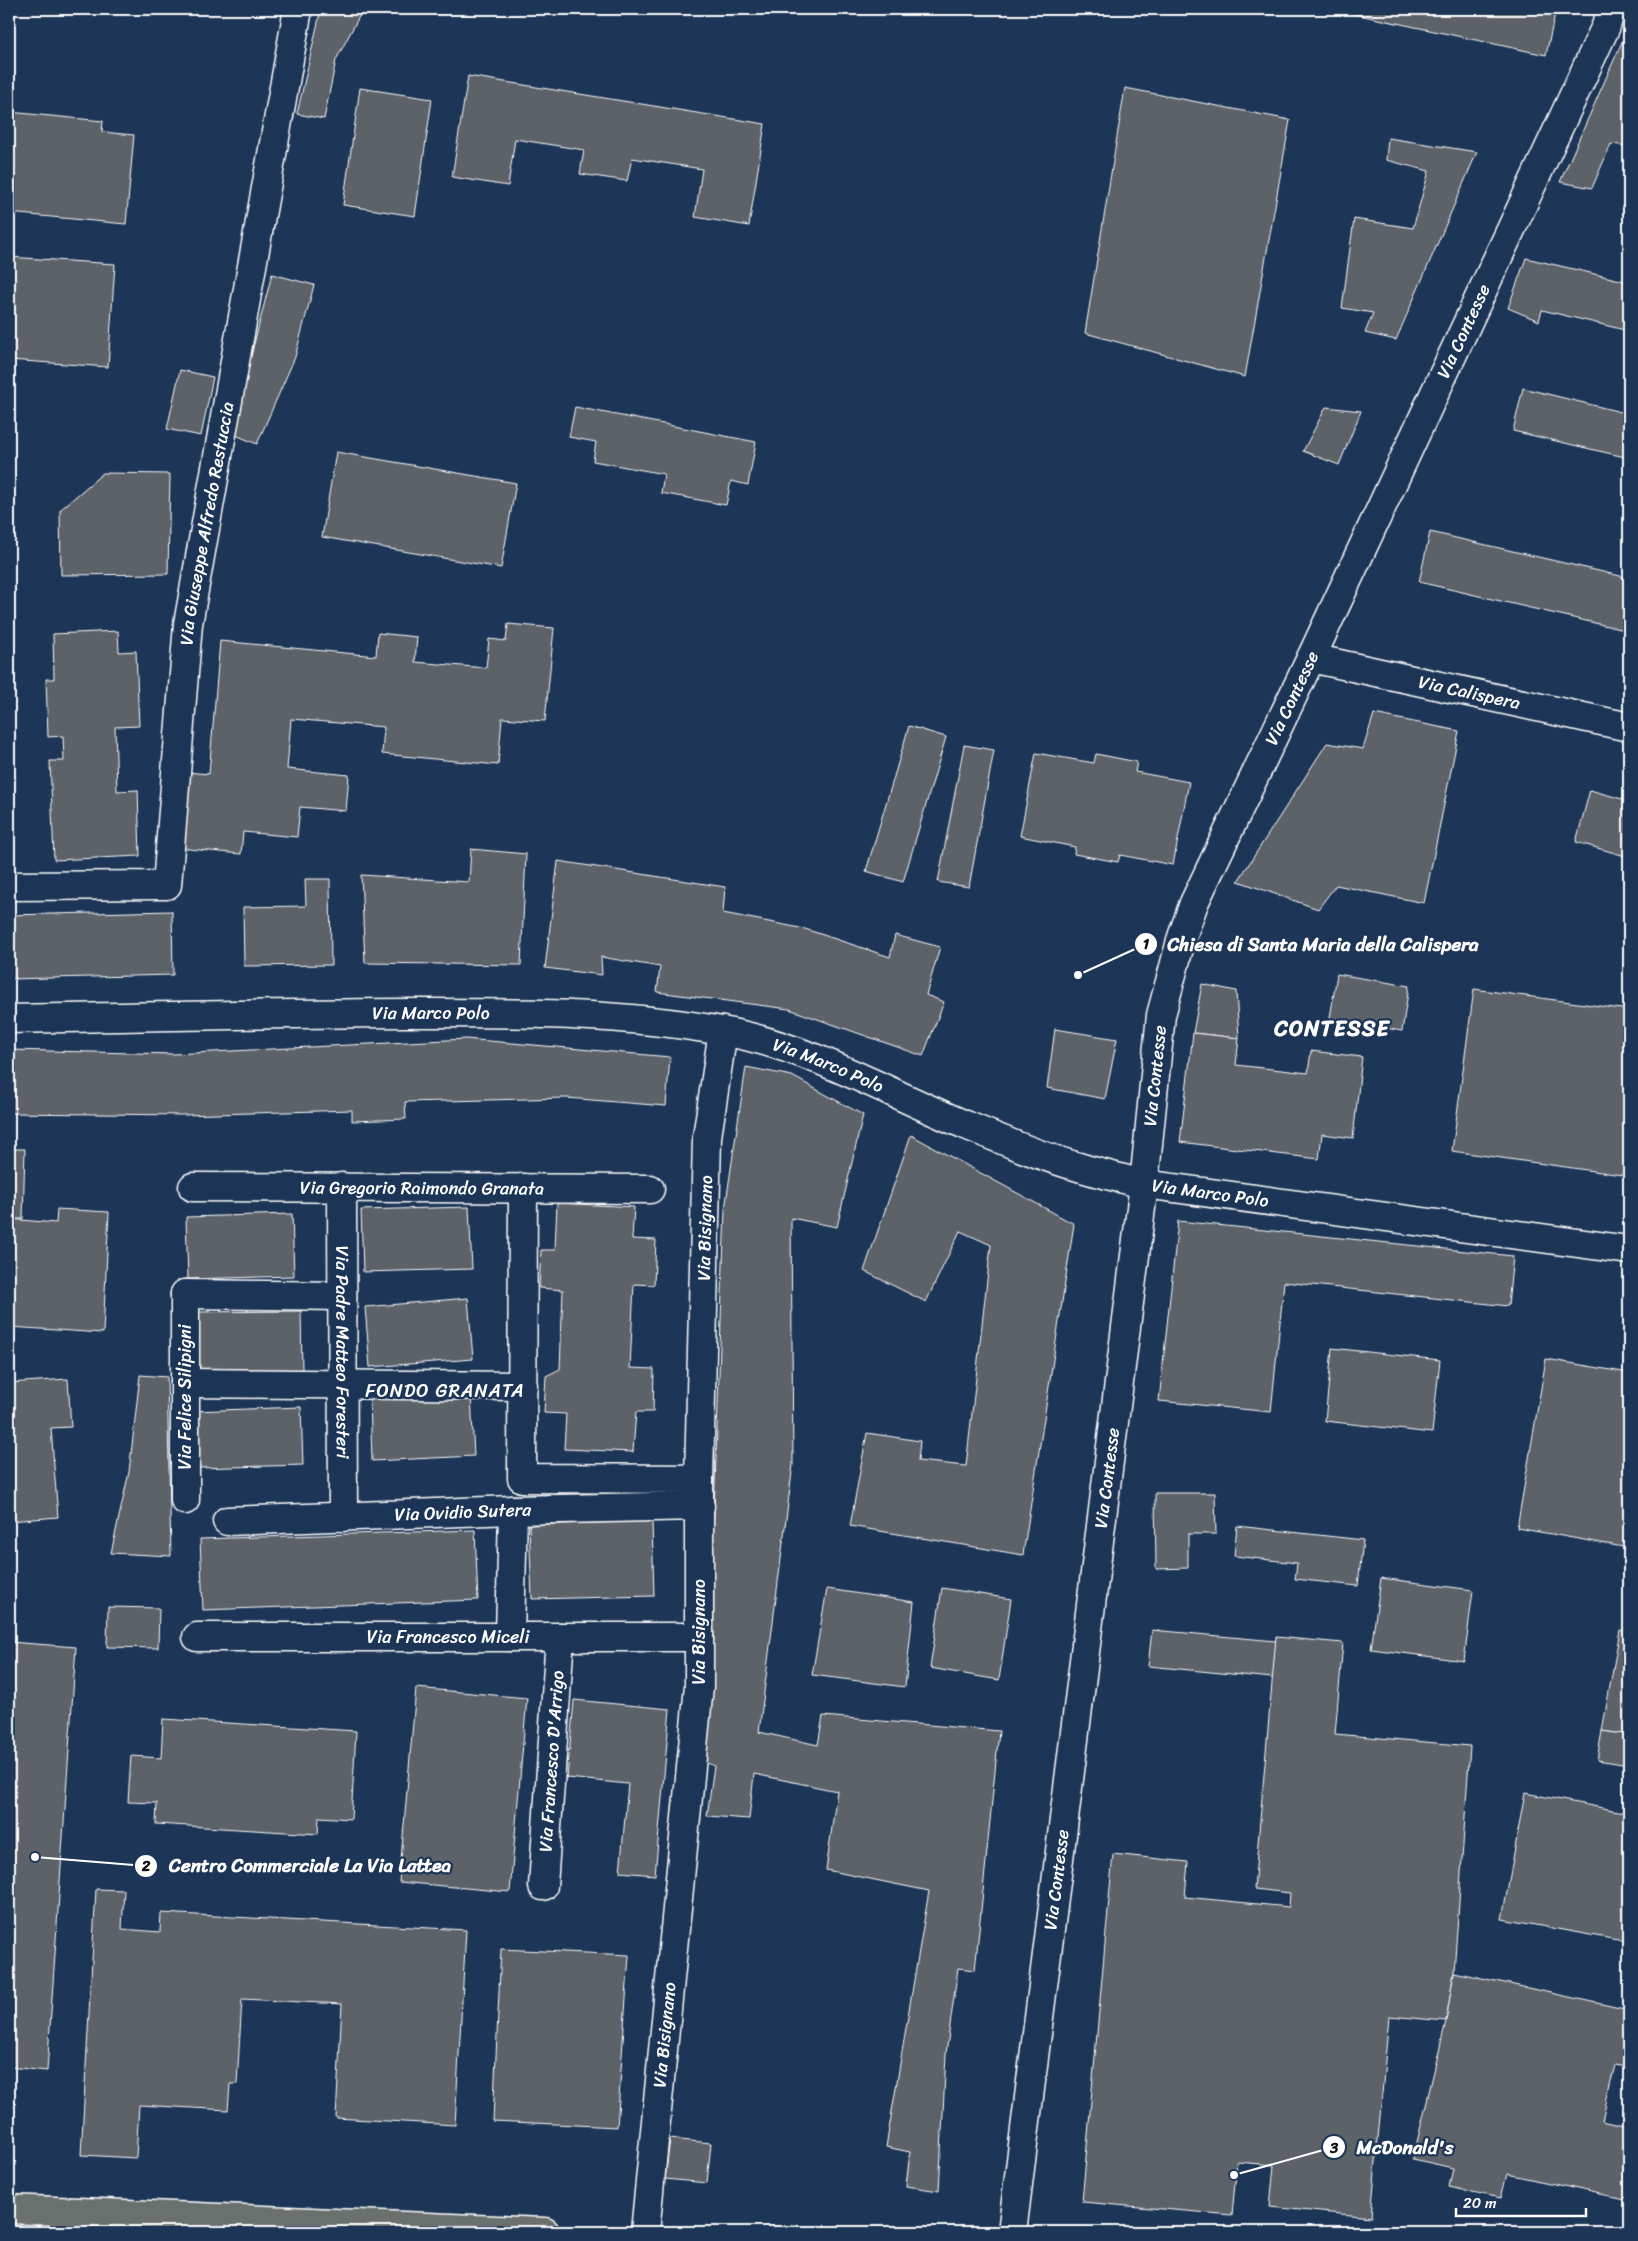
<svg xmlns="http://www.w3.org/2000/svg" width="1638" height="2241" font-family="Sriracha,sans-serif">
<style>
.building{fill:#5c6268;stroke:#fff}
.lines{fill:none;stroke-linecap:round;stroke-linejoin:round}
.pedestrian-casing{stroke:#fff;stroke-width:31}
.minor-casing{stroke:#fff;stroke-width:31}
.primary-casing{stroke:#fff;stroke-width:31}
.pedestrian{stroke:#1d3557;stroke-width:28}
.minor{stroke:#1d3557;stroke-width:28}
.primary{stroke:#6b706d;stroke-width:28}
.labels{text-anchor:middle;dominant-baseline:central;stroke-width:4.5;stroke-linejoin:round;paint-order:stroke}
.street-label{font-size:18px;fill:#fff;stroke:#1d3557}
.neighbourhood-label{font-size:19px;letter-spacing:1px;fill:#fff;stroke:#1d3557}
.district-label{font-size:22px;font-weight:bold;letter-spacing:1px;fill:#fff;stroke:#1d3557}
.leader{fill:none;stroke:#fff;stroke-width:2}
.callout-dot{fill:#fff;stroke:#1d3557;stroke-width:2}
.mark-label{font-size:15px;text-anchor:middle;font-weight:bold;fill:#111}
.callout-label{font-size:19px;text-anchor:middle;font-weight:bold;fill:#fff;stroke:#1d3557;stroke-width:4.5;stroke-linejoin:round;paint-order:stroke}
</style>
<rect width="100%" height="100%" fill="#1d3557"/>
<filter id="ink" filterUnits="userSpaceOnUse"><feTurbulence type="fractalNoise" baseFrequency=".02" numOctaves="2"/><feDisplacementMap in="SourceGraphic" scale="10" xChannelSelector="R" yChannelSelector="G"/><feConvolveMatrix kernelMatrix="1 2 1 2 8 2 1 2 1" color-interpolation-filters="sRGB"/></filter>
<g filter="url(#ink)">
<g class="building">
<polygon points="321,9 363,9 336,60 324,119 297,114"/>
<polygon points="1146,9 1169,9 1168,14"/>
<polygon points="1331,9 1556,9 1546,55"/>
<polygon points="1629,26 1629,146 1611,144 1592,188 1560,182"/>
<polygon points="468,76 765,124 749,226 695,217 702,169 632,158 627,181 580,174 584,150 515,139 508,186 452,177"/>
<polygon points="360,88 432,99 415,216 343,205"/>
<polygon points="1125,88 1290,120 1245,377 1085,333"/>
<polygon points="9,112 103,121 102,132 134,135 126,224 9,213"/>
<polygon points="1388,138 1477,152 1396,340 1365,333 1373,313 1342,308 1354,219 1413,228 1429,171 1386,160"/>
<polygon points="9,257 115,264 108,367 9,360"/>
<polygon points="1526,258 1629,282 1629,331 1542,310 1539,321 1508,308"/>
<polygon points="272,274 314,285 295,357 257,444 231,433"/>
<polygon points="180,370 213,377 201,436 167,429"/>
<polygon points="1523,388 1629,414 1629,458 1513,431"/>
<polygon points="575,407 756,442 748,485 731,481 726,505 661,493 664,474 593,461 596,442 569,437"/>
<polygon points="1326,407 1361,411 1339,465 1303,451"/>
<polygon points="336,452 516,483 501,568 322,537"/>
<polygon points="103,473 170,474 168,574 61,575 60,510"/>
<polygon points="1430,532 1629,578 1629,631 1419,582"/>
<polygon points="508,624 554,628 545,721 502,718 498,765 382,754 384,727 291,719 287,769 349,775 346,811 300,807 297,837 243,832 241,854 179,848 186,772 209,774 220,641 376,656 378,633 417,637 415,662 486,668 489,639 506,641"/>
<polygon points="118,631 119,652 136,651 139,726 115,727 117,791 138,790 140,856 54,860 50,761 64,761 63,736 48,737 46,679 54,679 53,634"/>
<polygon points="1374,714 1459,731 1424,903 1336,885 1318,909 1238,881 1327,743 1363,749"/>
<polygon points="909,726 946,737 903,882 866,871"/>
<polygon points="964,745 994,750 969,887 938,882"/>
<polygon points="1036,753 1094,763 1096,754 1137,762 1135,772 1189,782 1173,865 1120,855 1118,862 1074,854 1075,847 1020,836"/>
<polygon points="1590,790 1629,801 1629,857 1576,842"/>
<polygon points="471,849 526,854 521,965 365,963 361,875 469,882"/>
<polygon points="558,861 725,887 723,913 805,929 890,957 895,935 940,947 926,995 944,1002 923,1056 789,1009 657,992 660,967 601,957 602,975 545,968"/>
<polygon points="305,879 330,879 331,965 244,966 243,907 306,906"/>
<polygon points="172,911 173,975 9,979 9,915"/>
<polygon points="1337,974 1409,986 1402,1031 1330,1018"/>
<polygon points="1202,984 1236,991 1239,1038 1193,1033"/>
<polygon points="1474,989 1629,1010 1629,1176 1452,1151"/>
<polygon points="1055,1029 1117,1039 1105,1099 1047,1088"/>
<polygon points="1193,1033 1239,1038 1236,1065 1308,1073 1311,1051 1362,1057 1353,1138 1322,1134 1319,1159 1180,1142"/>
<polygon points="466,1039 670,1057 666,1106 567,1098 405,1102 406,1119 352,1121 352,1110 183,1115 9,1113 9,1050 174,1054"/>
<polygon points="746,1067 792,1076 863,1115 837,1227 791,1218 793,1464 759,1732 818,1745 823,1716 999,1731 975,1970 958,1968 946,2054 939,2191 906,2186 910,2152 886,2147 929,1891 826,1870 837,1791 754,1774 749,1819 707,1816 714,1766 702,1761 711,1595 725,1209"/>
<polygon points="911,1135 1074,1224 1023,1555 850,1526 867,1433 920,1441 918,1461 966,1466 991,1245 960,1231 926,1302 864,1271"/>
<polygon points="9,1149 25,1149 23,1219 9,1219"/>
<polygon points="557,1203 634,1207 632,1239 656,1240 654,1285 634,1284 630,1368 654,1369 653,1412 636,1412 633,1452 564,1449 566,1414 544,1413 546,1376 560,1369 563,1290 539,1288 541,1250 555,1250"/>
<polygon points="469,1207 472,1269 363,1272 361,1210"/>
<polygon points="57,1209 109,1212 103,1333 9,1327 9,1219 56,1223"/>
<polygon points="292,1214 294,1276 188,1279 186,1217"/>
<polygon points="1178,1221 1513,1256 1508,1306 1284,1282 1271,1412 1159,1401"/>
<polygon points="468,1298 473,1359 370,1367 365,1307"/>
<polygon points="301,1311 302,1371 194,1372 194,1312"/>
<polygon points="1332,1348 1440,1360 1432,1433 1325,1421"/>
<polygon points="1546,1359 1629,1373 1629,1548 1517,1528"/>
<polygon points="140,1375 167,1377 171,1556 111,1553 129,1472"/>
<polygon points="68,1379 71,1427 51,1428 58,1517 9,1521 9,1383"/>
<polygon points="471,1395 474,1456 372,1461 370,1400"/>
<polygon points="301,1407 303,1465 197,1468 195,1411"/>
<polygon points="1155,1493 1215,1493 1216,1534 1188,1534 1188,1568 1156,1569"/>
<polygon points="652,1521 654,1596 532,1599 529,1525"/>
<polygon points="1237,1526 1363,1540 1358,1586 1295,1579 1297,1563 1234,1556"/>
<polygon points="475,1530 478,1600 203,1610 200,1539"/>
<polygon points="1381,1578 1473,1590 1464,1661 1371,1649"/>
<polygon points="942,1588 1011,1599 999,1680 930,1668"/>
<polygon points="827,1589 914,1602 905,1687 812,1675"/>
<polygon points="108,1607 159,1608 158,1648 107,1647"/>
<polygon points="1152,1630 1276,1641 1273,1678 1148,1666"/>
<polygon points="1620,1630 1629,1632 1629,1735 1602,1731"/>
<polygon points="1276,1637 1343,1643 1335,1734 1470,1746 1454,1972 1446,2021 1389,2016 1371,2217 1270,2207 1274,2165 1237,2162 1232,2215 1082,2202 1113,1854 1188,1862 1185,1897 1289,1907 1290,1893 1254,1889"/>
<polygon points="9,1642 76,1647 47,2071 9,2067"/>
<polygon points="416,1688 527,1698 510,1892 399,1882"/>
<polygon points="574,1700 670,1709 655,1875 620,1872 628,1784 567,1778"/>
<polygon points="163,1719 356,1731 351,1819 319,1817 318,1834 156,1824 157,1803 128,1802 131,1756 161,1758"/>
<polygon points="1602,1731 1629,1735 1629,1765 1597,1760"/>
<polygon points="1525,1793 1629,1813 1629,1942 1502,1919"/>
<polygon points="96,1889 124,1890 122,1929 160,1932 161,1913 466,1930 455,2125 336,2118 342,2004 242,1999 237,2084 230,2084 228,2110 139,2105 136,2158 81,2155"/>
<polygon points="501,1949 629,1955 617,2127 493,2121"/>
<polygon points="1454,1972 1629,2010 1629,2068 1615,2065 1602,2120 1629,2126 1629,2200 1507,2174 1501,2198 1449,2187 1453,2168 1413,2159 1446,2021"/>
<polygon points="670,2139 711,2143 707,2183 665,2179"/>
</g>
<g class="lines">
<g class="pedestrian-casing">
<g id="pedestrian">
<polyline points="185,1500 185,1294"/>
<path id="s1" d="M645 2232 699 1686V1637"/>
</g>
</g>
<g class="minor-casing">
<g id="minor">
<path id="s2" d="M1311 658 1629 727"/>
<path id="s3" d="M9 886 167 885 188 624 298 9"/>
<path id="s4" d="M9 1019C143 1017 278 1013 413 1013 516 1013 619 1012 722 1031 806 1046 879 1088 956 1121 997 1138 1039 1156 1082 1168 1102 1174 1124 1179 1144 1184L1629 1250"/>
<path id="s5" d="M193 1187 650 1189"/>
<path id="s6" d="M342 1187 343 1517"/>
<polyline points="523,1188 522,1478 699,1479"/>
<polyline points="185,1294 342,1296"/>
<polyline points="185,1383 523,1386"/>
<path id="s7" d="M227 1521 513 1510 700 1506"/>
<path id="s8" d="M197 1637H699V1479L707 1137 723 1031"/>
<polyline points="510,1637 513,1510"/>
<path id="s9" d="M543 1886 560 1637"/>
<path id="s10" d="M1012 2232 1144 1184 1161 1015 1182 937 1194 903 1311 658 1606 26 1611 9"/>
</g>
</g>
<g class="primary-casing">
<polyline id="primary" points="9,2209 545,2232"/>
</g>
<use href="#pedestrian" class="pedestrian"/>
<use href="#minor" class="minor"/>
<use href="#primary" class="primary"/>
</g>
</g>
<g class="labels">
<g class="street-label">
<text stroke="none"><textPath href="#s10" startOffset="1975">Via Contesse</textPath></text>
<text stroke="none"><textPath href="#s3" startOffset="522">Via Giuseppe Alfredo Restuccia</textPath></text>
<text stroke="none"><textPath href="#s2" startOffset="162">Via Calispera</textPath></text>
<text stroke="none"><textPath href="#s10" startOffset="1570">Via Contesse</textPath></text>
<text stroke="none"><textPath href="#s4" startOffset="422">Via Marco Polo</textPath></text>
<text stroke="none"><textPath href="#s4" startOffset="826">Via Marco Polo</textPath></text>
<text stroke="none"><textPath href="#s10" startOffset="1165">Via Contesse</textPath></text>
<text stroke="none"><textPath href="#s5" startOffset="229">Via Gregorio Raimondo Granata</textPath></text>
<text stroke="none"><textPath href="#s4" startOffset="1231">Via Marco Polo</textPath></text>
<text stroke="none"><textPath href="#s8" startOffset="911">Via Bisignano</textPath></text>
<text stroke="none"><textPath href="#s6" startOffset="165">Via Padre Matteo Foresteri</textPath></text>
<text transform="translate(185 1397) rotate(-90)">Via Felice Silipigni</text>
<text stroke="none"><textPath href="#s10" startOffset="760">Via Contesse</textPath></text>
<text stroke="none"><textPath href="#s7" startOffset="236">Via Ovidio Sutera</textPath></text>
<text transform="translate(699 1632) rotate(-90)">Via Bisignano</text>
<text stroke="none"><textPath href="#s8" startOffset="251">Via Francesco Miceli</textPath></text>
<text stroke="none"><textPath href="#s9" startOffset="125">Via Francesco D'Arrigo</textPath></text>
<text stroke="none"><textPath href="#s10" startOffset="355">Via Contesse</textPath></text>
<text stroke="none"><textPath href="#s1" startOffset="198">Via Bisignano</textPath></text>
</g>
<g class="neighbourhood-label">
<text x="445" y="1390">FONDO GRANATA</text>
</g>
<g class="district-label">
<text x="1332" y="1028">CONTESSE</text>
</g>
</g>
<path class="leader" d="M1078 975L1146 944M35 1857L146 1866M1234 2175L1334 2147"/>
<g class="callout-dot">
<circle cx="1078" cy="975" r="5"/>
<circle cx="35" cy="1857" r="5"/>
<circle cx="1234" cy="2175" r="5"/>
<circle cx="1146" cy="944" r="12"/>
<circle cx="146" cy="1866" r="12"/>
<circle cx="1334" cy="2147" r="12"/>
</g>
<g class="mark-label">
<text x="1146" y="949">1</text>
<text x="146" y="1871">2</text>
<text x="1334" y="2153">3</text>
</g>
<g class="callout-label">
<text x="1323" y="951">Chiesa di Santa Maria della Calispera</text>
<text x="310" y="1872">Centro Commerciale La Via Lattea</text>
<text x="1405" y="2154">McDonald's</text>
</g>
<rect width="1638" height="2241" fill="none" stroke="#1d3557" stroke-width="30"/>
<rect x="15" y="15" width="1608" height="2211" fill="none" stroke="#fff" stroke-width="2" filter="url(#ink)"/>
<path d="M1456 2208v8h130v-8" fill="none" stroke="#ffffff" stroke-width="2.5"/>
<text x="1463" y="2208" font-size="15" fill="#ffffff" stroke="#1d3557" stroke-width="4" paint-order="stroke">20 m</text>
</svg>
